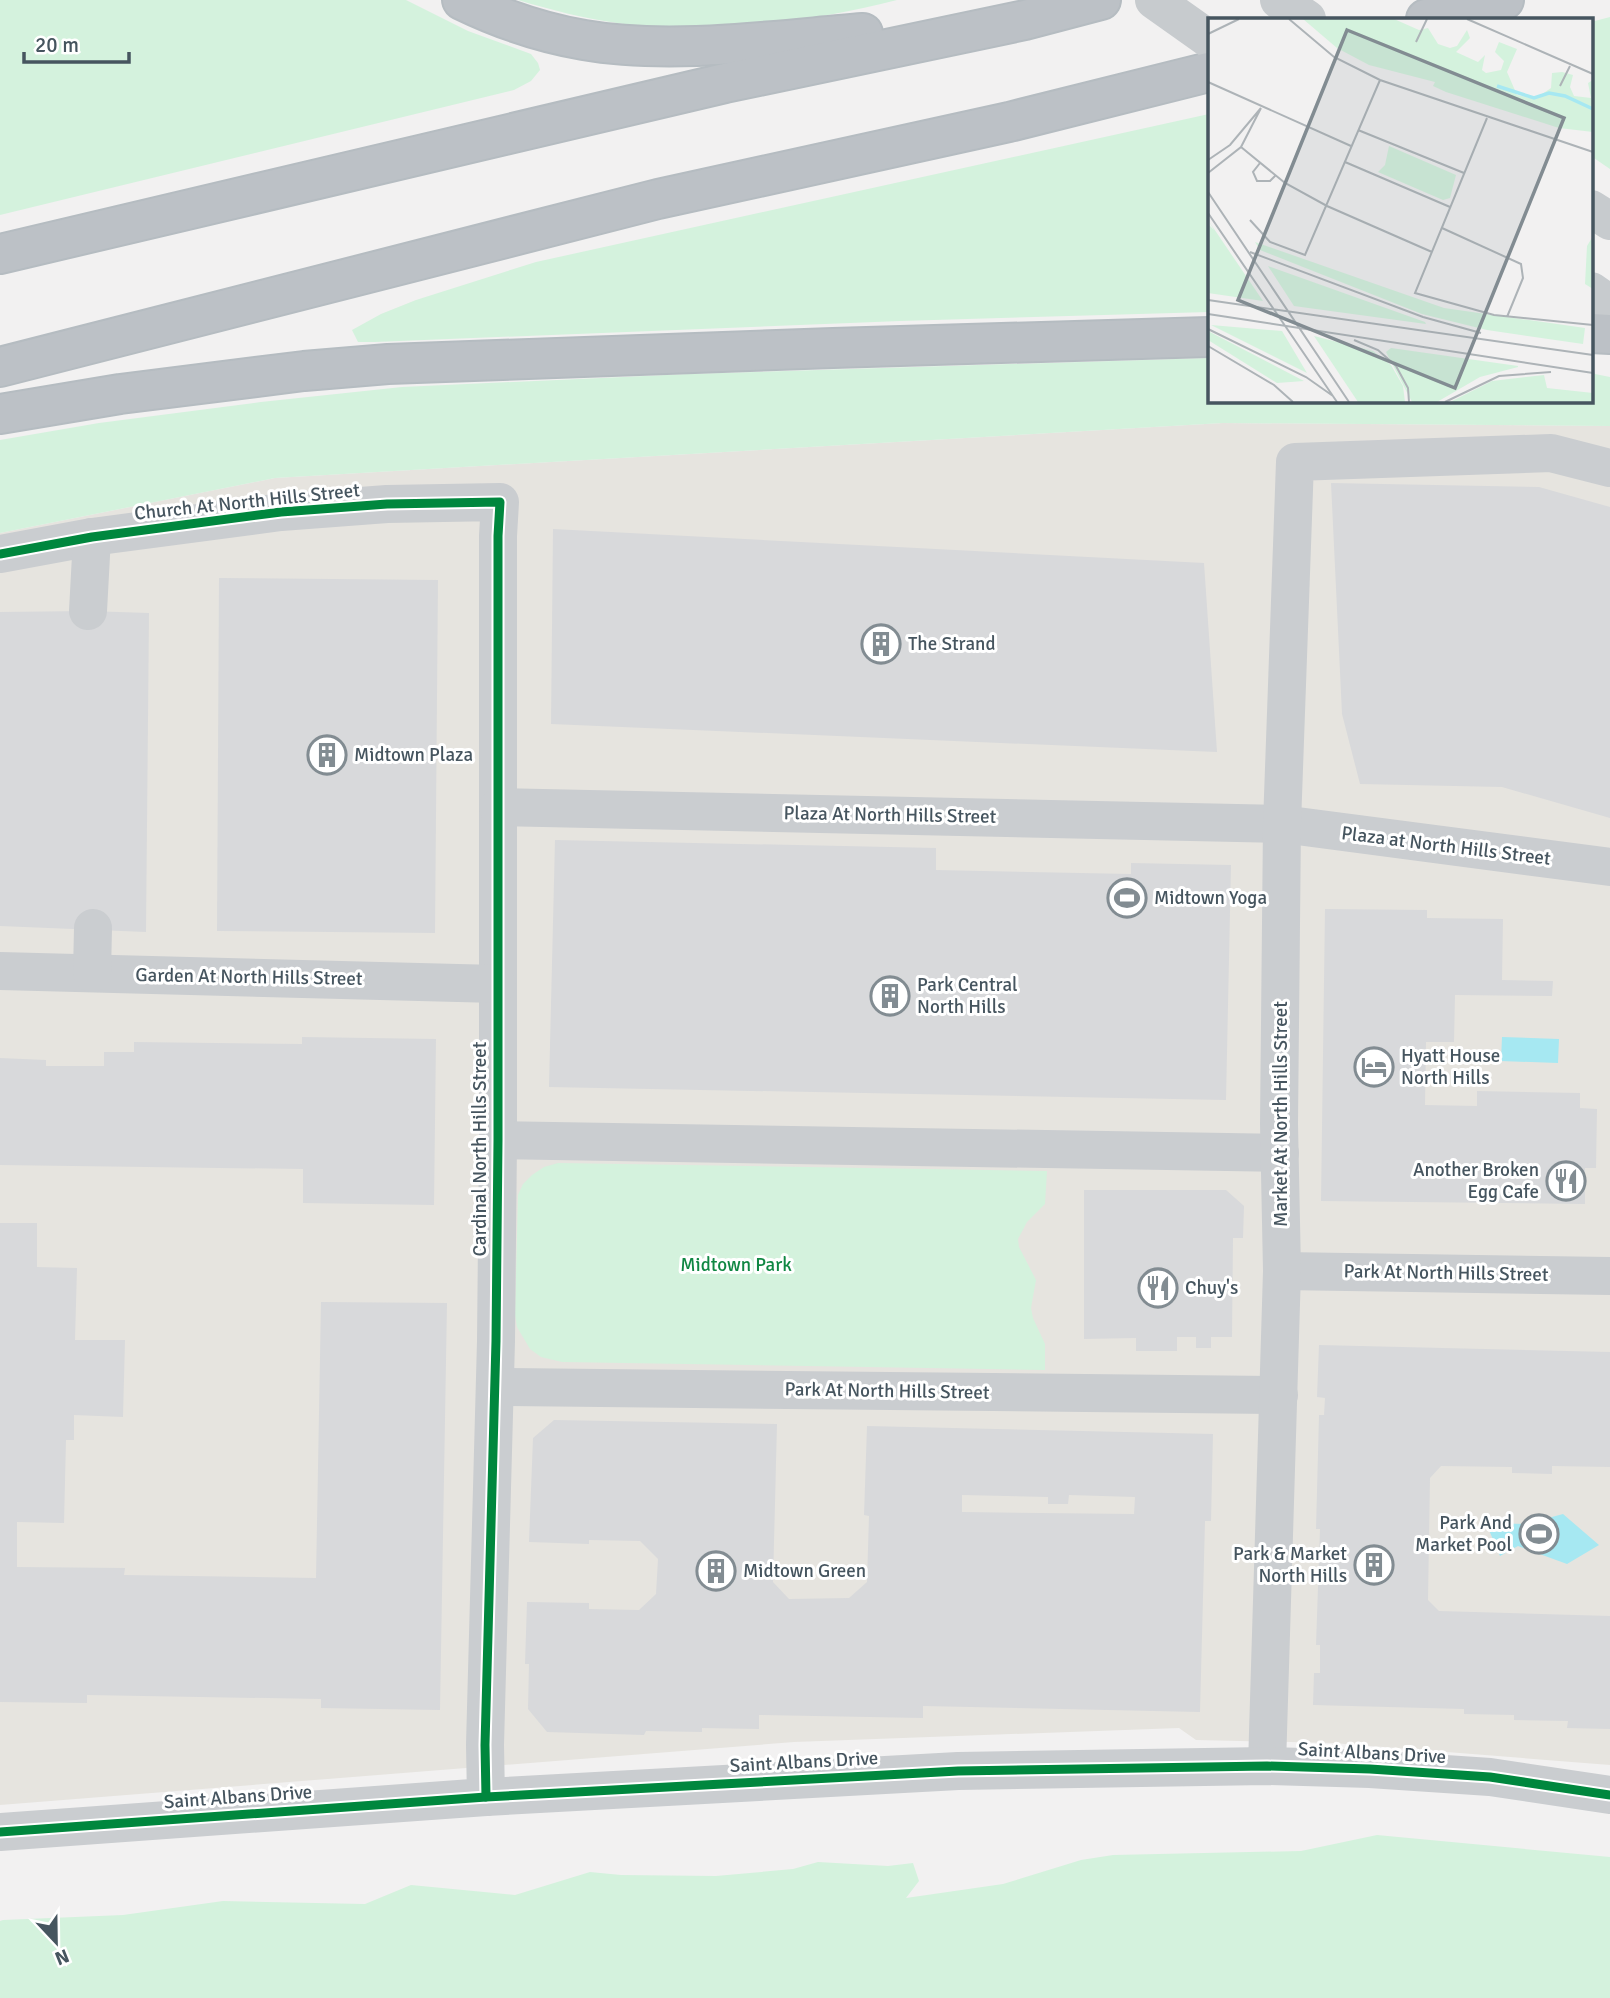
<svg xmlns="http://www.w3.org/2000/svg" width="1610" height="1998" font-family="Signika,sans-serif">
<style>
.commercial{fill:#e6e4df}
.green{fill:#d4f2dd}
.water{fill:#a6e8f2}
.building{fill:#d8d9db;fill-rule:evenodd}
.lines{fill:none;stroke-linecap:round;stroke-linejoin:round}
.highway-casing{stroke:#b5bcc1;stroke-width:42}
.minor{stroke:#cacdd0;stroke-width:38}
.major{stroke:#c7cbce;stroke-width:38}
.highway{stroke:#bcc1c6;stroke-width:38}
.cycleway-casing{stroke:#fff;stroke-width:13}
.cycleway{stroke:#00873e;stroke-width:9}
.labels{text-anchor:middle;dominant-baseline:central;stroke-width:6;stroke-linejoin:round;paint-order:stroke}
.street-label{font-size:19px;fill:#46555f;stroke:#fff}
.poi-label{font-size:19px;fill:#46555f;stroke:#fff;text-anchor:start}
.park-label{font-size:19px;fill:#108743;stroke:#fff}
.inset-river{fill:none;stroke:#a6e8f2;stroke-width:3.5}
.inset-road{fill:none;stroke:#adb3b7;stroke-width:2}
.view{fill:#828c92;fill-opacity:0.15;stroke:#828c92;stroke-width:3.5}
.inset-edge{fill:none;stroke:#46555f;stroke-width:3.5}
</style>
<rect width="100%" height="100%" fill="#f2f1f1"/>
<polygon class="commercial" points="1223,423 1610,426 1610,1765 1333,1743 1196,1740 1179,1728 794,1742 0,1805 0,533 275,478"/>
<g class="green">
<polygon points="0,0 406,0 468,31 531,54 538,63 540,70 531,81 514,90 0,215"/>
<path d="M518 0H897C809 22 707 37 617 23 583 18 551 10 518 0Z"/>
<polygon points="1610,17 1610,169 1591,156 1591,22"/>
<polygon points="1209,114 1209,312 900,321 375,342 358,342 352,330 381,314 416,300 536,262"/>
<polygon points="1209,358 1209,401 1591,401 1591,368 1595,374 1610,377 1610,426 1223,423 275,478 0,533 0,440 99,423 261,402 402,387 688,374"/>
<polygon points="558,1163 1047,1171 1045,1204 1027,1222 1018,1239 1019,1247 1036,1280 1031,1308 1033,1318 1045,1344 1045,1370 562,1362 541,1357 530,1349 517,1327 515,1315 518,1195 523,1184 532,1175 544,1167"/>
<polygon points="1377,1835 1610,1857 1610,1998 0,1998 0,1921 3,1920 123,1915 223,1901 365,1904 411,1885 515,1895 590,1872 621,1875 716,1876 793,1869 818,1862 888,1866 913,1863 919,1881 906,1898 1003,1884 1081,1860 1113,1855 1301,1851"/>
</g>
<g class="water">
<polygon points="1502,1037 1559,1039 1558,1063 1501,1061"/>
<polygon points="1563,1514 1599,1545 1567,1564 1518,1546 1500,1556 1486,1523 1526,1524"/>
</g>
<g class="building">
<polygon points="1331,483 1539,487 1610,507 1610,818 1502,787 1360,784 1342,714"/>
<polygon points="553,529 1204,563 1217,752 551,724"/>
<polygon points="219,578 438,580 435,933 217,931"/>
<polygon points="88,611 149,613 146,932 0,926 0,612"/>
<polygon points="555,840 936,848 936,870 1131,874 1131,863 1231,865 1226,1100 549,1087"/>
<polygon points="1325,909 1427,910 1427,918 1503,919 1502,980 1553,981 1552,996 1455,995 1454,1042 1426,1042 1425,1105 1477,1106 1477,1091 1580,1093 1580,1108 1597,1109 1596,1168 1585,1168 1585,1204 1321,1201"/>
<polygon points="302,1037 436,1039 434,1205 303,1203 303,1169 0,1165 0,1058 46,1060 46,1066 104,1066 104,1052 134,1052 134,1042 302,1044"/>
<polygon points="1084,1190 1226,1190 1244,1206 1243,1238 1233,1238 1232,1337 1211,1337 1211,1348 1196,1348 1196,1337 1177,1337 1177,1351 1136,1351 1136,1338 1084,1339"/>
<polygon points="0,1223 37,1223 37,1267 77,1268 75,1340 125,1340 123,1417 74,1415 74,1440 66,1440 64,1523 17,1522 17,1567 125,1568 124,1575 316,1578 321,1302 447,1303 440,1710 321,1708 321,1699 87,1695 87,1703 0,1702"/>
<polygon points="1319,1345 1610,1352 1610,1467 1552,1466 1552,1474 1512,1473 1512,1467 1441,1466 1430,1478 1428,1600 1439,1611 1610,1616 1610,1729 1567,1728 1568,1721 1514,1720 1514,1715 1464,1714 1464,1709 1313,1705 1314,1673 1320,1673 1320,1645 1316,1645 1320,1529 1316,1529 1319,1415 1324,1415 1325,1398 1317,1397"/>
<path d="M554 1420 777 1424 773 1582 789 1599 849 1598 867 1582 869 1516 864 1515 867 1426 1213 1434 1211 1521H1205L1200 1712 923 1706V1718L759 1715V1729L702 1728V1732L646 1731 644 1735 547 1732 528 1709 529 1664H525L527 1602 589 1603V1609L639 1610 656 1594 658 1559 640 1541 589 1540V1544L529 1542 533 1438ZM962 1495 1048 1497V1504H1068L1069 1495 1135 1497 1134 1514 962 1512Z"/>
</g>
<g class="lines">
<g class="highway-casing">
<g id="highway">
<path d="M462 0C499 18 543 33 584 40 669 55 776 40 863 33"/>
<polyline points="1426,19 1504,0"/>
<polyline points="0,254 725,83 1025,20 1101,0"/>
<polyline points="1591,333 1610,334"/>
<polyline points="0,367 658,199 1009,122 1209,72"/>
<polyline points="0,414 120,394 304,371 388,364 833,348 1209,337"/>
</g>
</g>
<g class="minor">
<polyline points="0,554 92,537 281,512 387,504 500,502 498,536 498,1140 496,1341 485,1745 486,1797"/>
<polyline points="88,611 92,537"/>
<polyline points="498,807 1282,824 1610,867"/>
<polyline points="0,971 497,984"/>
<polyline points="92,973 93,928"/>
<polyline points="498,1140 1280,1153"/>
<polyline points="1282,1271 1610,1276"/>
<polyline points="496,1387 1279,1395"/>
<polyline points="1267,1766 1282,1271 1279,1124 1282,824 1295,462 1551,453 1610,468"/>
<polyline points="0,1832 486,1797 958,1771 1267,1766 1370,1769 1490,1777 1610,1795"/>
</g>
<g class="major">
<polyline points="1154,0 1209,39"/>
<polyline points="1279,0 1307,19"/>
<polyline points="1591,209 1610,221"/>
<polyline points="1591,291 1610,304"/>
</g>
<use href="#highway" class="highway"/>
<g class="cycleway-casing">
<g id="cycleway">
<polyline points="0,554 92,537 281,512 387,504 500,502 498,536 498,1140 496,1341 485,1745 486,1797"/>
<polyline points="0,1832 486,1797 958,1771 1267,1766 1370,1769 1490,1777 1610,1795"/>
</g>
</g>
<use href="#cycleway" class="cycleway"/>
</g>
<defs>
<g id="building-ring" transform="scale(2.0125)"><circle r="9.5" fill="#fff" stroke="#828c92" stroke-width="1.5"/><path d="M-4-6H4V6H1V3H-1V6H-4ZM-2.5-4.3h1.7v1.8h-1.7ZM.8-4.3h1.7v1.8H.8ZM-2.5-1h1.7V.8h-1.7ZM.8-1h1.7V.8H.8Z" fill="#828c92"/></g>
<g id="stadium-ring" transform="scale(2.0125)"><circle r="9.5" fill="#fff" stroke="#828c92" stroke-width="1.5"/><path d="M0-5a6.5 5 0 1 0 0 10a6.5 5 0 1 0 0-10ZM-3.5-1.8h7v3.6h-7Z" fill="#828c92"/></g>
<g id="hotel-ring" transform="scale(2.0125)"><circle r="9.5" fill="#fff" stroke="#828c92" stroke-width="1.5"/><path d="M-6-4.5h1.5V1H6V5H4.5V3h-9V5H-6ZM-4 0a1.8 1.8 0 1 1 3.6 0ZM.5 0V-2.5h3Q6-2.5 6 0Z" fill="#828c92"/></g>
<g id="restaurant-ring" transform="scale(2.0125)"><circle r="9.5" fill="#fff" stroke="#828c92" stroke-width="1.5"/><path d="M-5-6h1v4h1v-4h1v4h1v-4h1v5L-1.5 .5V6h-2V.5L-5-1ZM5-6V6H3V1.5H1.5Q1.5-4 5-6Z" fill="#828c92"/></g>
</defs>
<g fill-rule="evenodd">
<use href="#building-ring" x="881" y="644"/>
<use href="#building-ring" x="327" y="755"/>
<use href="#stadium-ring" x="1127" y="898"/>
<use href="#building-ring" x="890" y="996"/>
<use href="#hotel-ring" x="1374" y="1067"/>
<use href="#restaurant-ring" x="1566" y="1181"/>
<use href="#restaurant-ring" x="1158" y="1288"/>
<use href="#stadium-ring" x="1539" y="1534"/>
<use href="#building-ring" x="1374" y="1565"/>
<use href="#building-ring" x="716" y="1571"/>
</g>
<g class="labels">
<g class="street-label">
<text transform="translate(247 502) rotate(-6)">Church At North Hills Street</text>
<text transform="translate(890 815) rotate(1)">Plaza At North Hills Street</text>
<text transform="translate(1446 846) rotate(7)">Plaza at North Hills Street</text>
<text transform="translate(249 977) rotate(1)">Garden At North Hills Street</text>
<text transform="translate(1281 1114) rotate(-90)">Market At North Hills Street</text>
<text transform="translate(480 1149) rotate(-90)">Cardinal North Hills Street</text>
<text transform="translate(1446 1273) rotate(1)">Park At North Hills Street</text>
<text transform="translate(887 1391) rotate(1)">Park At North Hills Street</text>
<text transform="translate(1372 1753) rotate(3)">Saint Albans Drive</text>
<text transform="translate(804 1762) rotate(-3)">Saint Albans Drive</text>
<text transform="translate(238 1797) rotate(-4)">Saint Albans Drive</text>
</g>
<g class="poi-label">
<text x="908" y="644">The Strand</text>
<text x="354" y="755">Midtown Plaza</text>
<text x="1154" y="898">Midtown Yoga</text>
<text x="917" y="985">Park Central<tspan x="917" dy="22">North Hills</tspan></text>
<text x="1401" y="1056">Hyatt House<tspan x="1401" dy="22">North Hills</tspan></text>
<text x="1539" y="1170" text-anchor="end">Another Broken<tspan x="1539" dy="22">Egg Cafe</tspan></text>
<text x="1185" y="1288">Chuy's</text>
<text x="1512" y="1523" text-anchor="end">Park And<tspan x="1512" dy="22">Market Pool</tspan></text>
<text x="1347" y="1554" text-anchor="end">Park &amp; Market<tspan x="1347" dy="22">North Hills</tspan></text>
<text x="743" y="1571">Midtown Green</text>
</g>
<g class="park-label">
<text x="736" y="1265">Midtown Park</text>
</g>
</g>
<g transform="translate(1208 18)">
<rect width="385" height="385" fill="#f2f1f1"/>
<path d="M95 1H186L211 12 220 10 230 26 242 30 249 28 259 12 262 20 248 34 270 44 277 37 274 52 278 55 293 52 296 43 287 34 291 24 309 31 299 54 309 77 327 81 343 70 344 55 354 54 365 57 362 69 366 78 383 80 380 65 385 62V114L351 110 238 74 225 68 227 64 161 47 129 30ZM181 128 248 157 242 180 235 182 170 154 177 147ZM0 202 55 283 0 275V206L6 212ZM385 218V271L377 266 379 228ZM47 224 236 290 377 310 375 326 279 312 214 296 52 232ZM60 248 217 304 218 306 86 288ZM3 307 74 313 99 355ZM0 313 96 363 69 365 0 322ZM106 318 165 333 183 347 195 368 197 384H150ZM183 330 310 348V349L272 359 229 384H204L178 334ZM336 357 339 370 385 375V384H242L284 363Z" fill="#d4f2dd"/>
<path class="inset-river" d="M289 68 326 80 341 75 357 78 385 91"/>
<path class="inset-road" d="M81 1 126 39 172 62 385 134M259 1 385 56M0 16 31 1M208 24 219 1M0 64 143 128M352 68 362 48M279 100 207 275 286 297 385 307M150 112 256 155M33 129 77 165 119 188 224 234M0 142 22 127 53 90M137 144 242 189M52 145 45 154 49 163H62L68 157M0 155 33 129 53 90M0 174 141 384M0 195 129 384M42 202 62 224 97 237 172 62M234 210 313 246 315 260 299 299M42 234 215 299 273 315M0 282 385 337M0 296 385 355M0 311 98 359 125 378M146 322 170 332 188 348 200 370 201 384M0 328 66 367 85 384M237 384 291 358 343 354"/>
<path class="view" d="M139 12 356 100 247 370 30 282Z"/>
<rect width="385" height="385" class="inset-edge"/>
</g>
<g transform="translate(56 1942) rotate(158)" stroke="#ffffff" stroke-width="5" paint-order="stroke">
<path d="M0-5L12 26L0 18L-12 26Z" fill="#46555f"/>
<text y="-10" font-size="19" font-weight="bold" text-anchor="middle" fill="#46555f">N</text>
</g>
<path d="M24 52v10h105v-10" fill="none" stroke="#46555f" stroke-width="3.5"/>
<text x="35" y="52" font-size="21" fill="#46555f" stroke="#ffffff" stroke-width="5" paint-order="stroke">20 m</text>
</svg>
